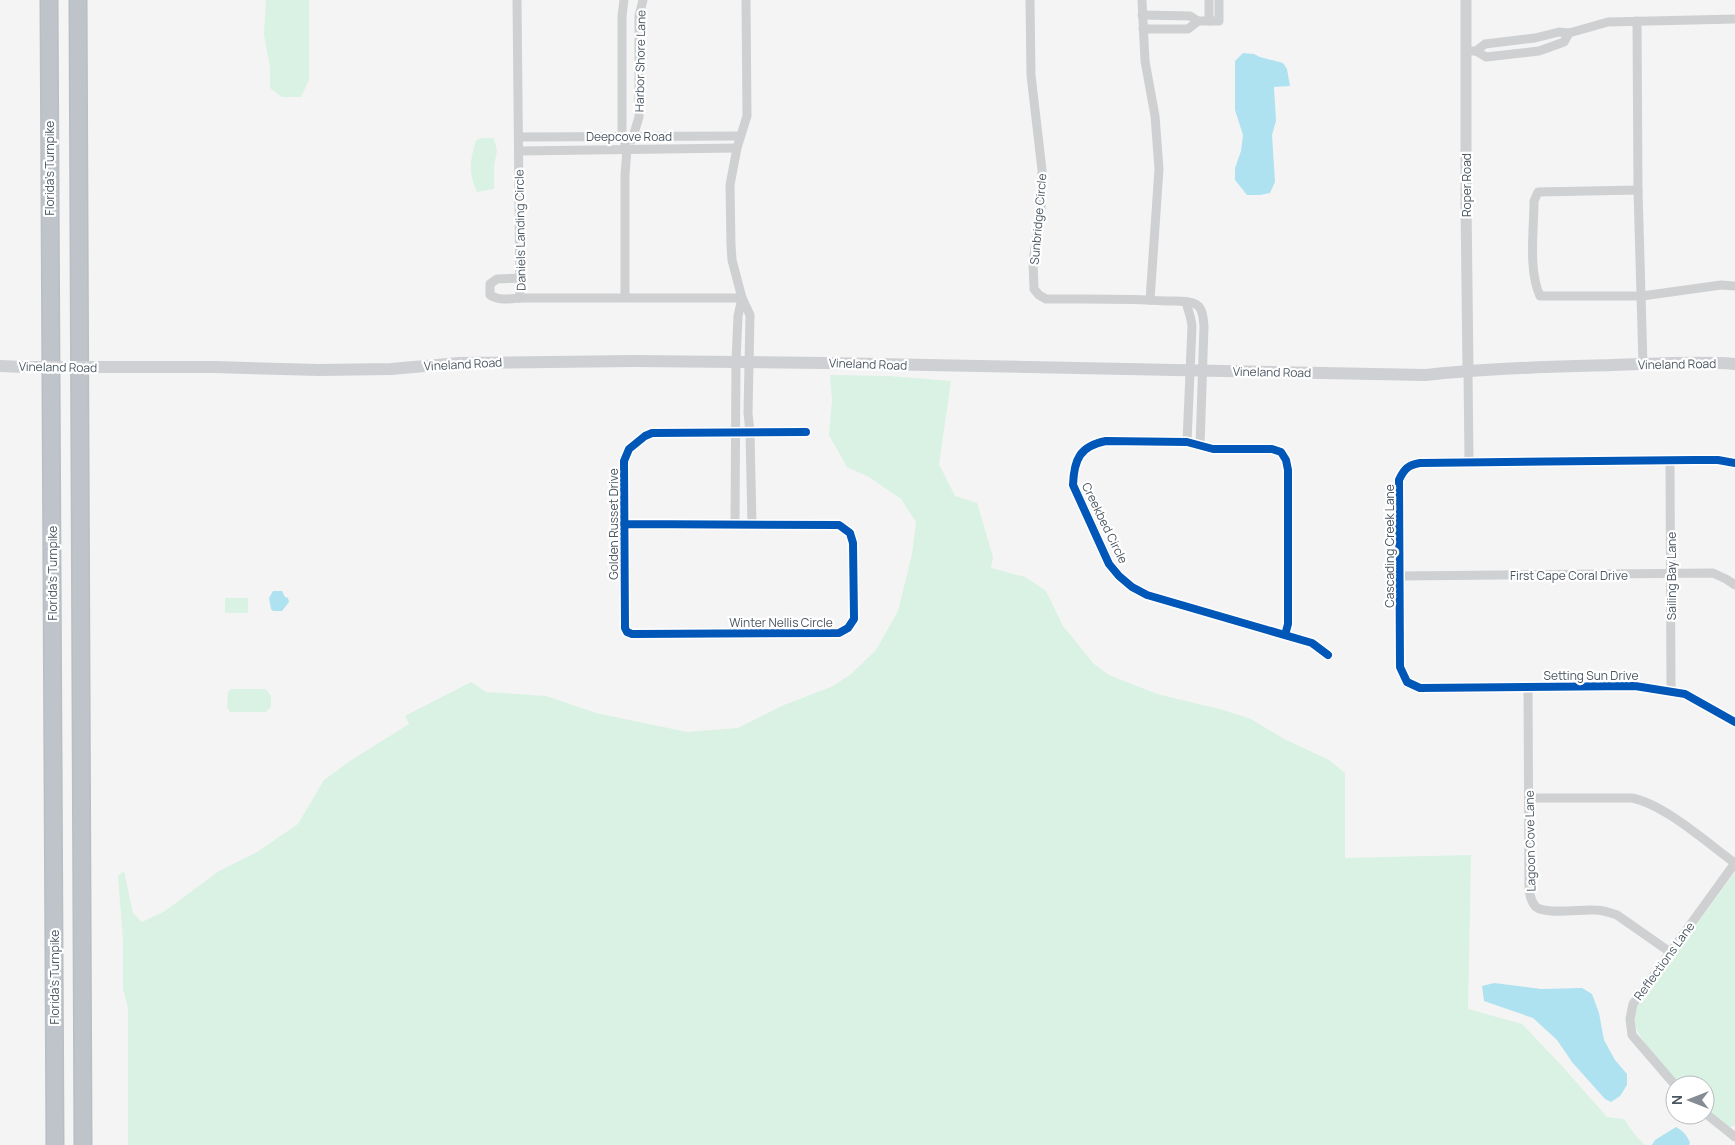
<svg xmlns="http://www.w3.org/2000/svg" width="1735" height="1145" font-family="Manrope,sans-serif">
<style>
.green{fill:#d9f2e3}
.water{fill:#aee2f0}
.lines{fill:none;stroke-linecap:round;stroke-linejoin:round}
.motorway-casing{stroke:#b9bec3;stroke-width:19}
.minor{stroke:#ced0d2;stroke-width:9}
.tertiary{stroke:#ced0d2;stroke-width:11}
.secondary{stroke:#ced0d4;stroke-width:12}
.motorway{stroke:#bec4c9;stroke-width:16}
.secondary-bridge{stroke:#ced0d4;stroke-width:12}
.cycleway-casing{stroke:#fff;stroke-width:11}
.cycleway{stroke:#0057b8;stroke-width:8}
.labels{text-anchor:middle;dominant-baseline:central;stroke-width:4.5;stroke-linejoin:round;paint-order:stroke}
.street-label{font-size:12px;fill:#4a5661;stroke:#fff}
</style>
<rect width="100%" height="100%" fill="#f4f4f4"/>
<g class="green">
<polygon points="266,0 309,0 309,80 301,97 282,97 270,88 270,67 264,35"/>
<path d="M482 138H494L497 151 494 166V189L477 192C468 171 470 162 476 140Z"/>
<polygon points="830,375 889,376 951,381 939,464 955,496 977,503 993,557 991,568 1025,577 1046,591 1063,626 1094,664 1109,675 1157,694 1223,710 1251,719 1284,739 1329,760 1345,773 1345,858 1471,855 1468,1009 1522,1024 1562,1066 1607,1117 1624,1119 1635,1135 1645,1145 128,1145 128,1008 123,989 123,939 118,876 124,871 133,913 142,922 165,911 219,871 257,852 298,824 324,780 350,761 409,724 405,716 471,682 486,692 546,696 596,713 687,732 738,728 784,705 831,687 850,675 876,650 898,611 912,554 916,522 901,499 869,477 847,467 829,435 832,400"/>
<rect x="225" y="598" width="23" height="15"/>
<polygon points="231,689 266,689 271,696 271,707 266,712 230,712 227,707 228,692"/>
<path d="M1735 872V1126L1728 1127 1705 1109V1085H1681C1669 1073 1639 1040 1635 1025 1633 1019 1634 1014 1635 1009Z"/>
</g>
<g class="water">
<polygon points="1243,53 1254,54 1260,57 1283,63 1287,69 1290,86 1274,87 1276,121 1272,135 1275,182 1270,193 1260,195 1247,195 1235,180 1235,168 1241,151 1243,135 1235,110 1235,61"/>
<polygon points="273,591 282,591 285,597 288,598 289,602 282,611 273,611 271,609 269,598"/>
<polygon points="1494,983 1541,989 1582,988 1592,994 1599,1013 1604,1040 1615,1060 1627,1074 1627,1085 1620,1096 1611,1102 1605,1099 1572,1062 1557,1040 1533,1018 1484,1001 1482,986"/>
<path d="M1676 1127C1683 1131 1687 1135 1690 1143L1689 1145H1652L1655 1140Z"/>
</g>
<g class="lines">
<g class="motorway-casing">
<g id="motorway">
<polyline points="49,0 55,1145"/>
<polyline points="78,0 83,1145"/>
</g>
</g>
<g class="minor">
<polyline points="517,0 520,298 742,298"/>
<polyline points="624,0 622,16 622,136 627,149 625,175 625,297"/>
<polyline points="746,0 747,116 737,148 730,185 731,245 732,260 742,298 750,315 748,413 750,432 752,525"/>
<path d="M1030 0 1031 75 1042 170 1041 209 1033 261 1034 289 1039 295 1046 299C1086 299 1126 298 1166 301 1174 301 1186 300 1193 303 1203 306 1203 317 1204 326L1200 446"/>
<polyline points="1142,0 1145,61 1155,116 1159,169 1150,300"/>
<polyline points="1142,15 1190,16 1198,21 1219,21 1219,0"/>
<polyline points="1209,21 1209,0"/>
<polyline points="1637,21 1638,190 1643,365"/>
<polyline points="1143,29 1188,29 1198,21"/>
<polyline points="1473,51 1476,51 1486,57 1539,51 1564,42 1569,33"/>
<polyline points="1476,51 1485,44 1535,38 1559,32 1569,33 1608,22 1735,19"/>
<polyline points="519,137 740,136"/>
<polyline points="632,140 639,117 639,16 643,0"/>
<polyline points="519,151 737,148"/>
<path d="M1638 190 1538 192 1534 201C1534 230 1528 270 1540 296H1642L1721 285 1735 286"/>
<path d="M520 278 497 279 490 284V295C499 301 510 299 520 298"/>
<path d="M1186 302C1188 310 1191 317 1192 326L1187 442"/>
<polyline points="1468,370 1469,462"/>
<polyline points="1670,460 1671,692"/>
<path d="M1735 463 1718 460H1693L1420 463C1408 465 1404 469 1399 480L1400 667 1407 682 1420 688 1635 686 1685 694 1735 722"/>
<polyline points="624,524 839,525 850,533 853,543 854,619 848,628 839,633 632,634 627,632 625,628 624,461 629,449 645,436 652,433 806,432"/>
<polyline points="735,524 736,361 738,316 742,298"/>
<polyline points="1400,576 1713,573 1726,579 1735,585"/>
<path d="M1285 635 1288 624V470L1286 460 1281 452 1272 449H1213L1187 442 1106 441C1080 446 1074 459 1073 485L1109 564 1119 576 1132 587 1147 595 1312 643 1328 655"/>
<path d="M1528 687 1529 889C1530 896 1531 902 1536 907 1546 915 1581 909 1594 910 1602 910 1609 912 1617 915L1670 952"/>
<path d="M1529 798H1632C1664 804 1707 843 1735 863"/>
<polyline points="1675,1085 1632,1035 1630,1019 1633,1004 1735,863"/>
<polyline points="1705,1113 1735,1137"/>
</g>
<polyline class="tertiary" points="1466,0 1466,203 1468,370"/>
<g class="secondary">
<polyline points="0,366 24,367"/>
<path d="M105 367H214L319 370 391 369 459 363 634 361 825 363 1426 375C1488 368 1551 367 1613 365 1653 364 1695 361 1735 364"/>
</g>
<use href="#motorway" class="motorway"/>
<polyline class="secondary-bridge" points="24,367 105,367"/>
<g class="cycleway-casing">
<g id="cycleway">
<path d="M1735 463 1718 460H1693L1420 463C1408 465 1404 469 1399 480L1400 667 1407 682 1420 688 1635 686 1685 694 1735 722"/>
<polyline points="624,524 839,525 850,533 853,543 854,619 848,628 839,633 632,634 627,632 625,628 624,461 629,449 645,436 652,433 806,432"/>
<path d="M1285 635 1288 624V470L1286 460 1281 452 1272 449H1213L1187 442 1106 441C1080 446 1074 459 1073 485L1109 564 1119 576 1132 587 1147 595 1312 643 1328 655"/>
</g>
</g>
<use href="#cycleway" class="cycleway"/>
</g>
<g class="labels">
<g class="street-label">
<text transform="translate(640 61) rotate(-89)">Harbor Shore Lane</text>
<text x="629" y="136">Deepcove Road</text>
<text transform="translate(49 168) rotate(-90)">Florida's Turnpike</text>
<text transform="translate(1466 185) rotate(-90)">Roper Road</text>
<text transform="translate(1038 219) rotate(-85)">Sunbridge Circle</text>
<text transform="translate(520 230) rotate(-91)">Daniels Landing Circle</text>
<text transform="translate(463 364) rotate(-3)">Vineland Road</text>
<text transform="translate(868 364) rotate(2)">Vineland Road</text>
<text transform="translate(1677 364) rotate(-1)">Vineland Road</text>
<text transform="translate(58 367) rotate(1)">Vineland Road</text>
<text transform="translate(1272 372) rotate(1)">Vineland Road</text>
<text transform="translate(1105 523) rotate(64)">Creekbed Circle</text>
<text transform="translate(613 524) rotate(-90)">Golden Russet Drive</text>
<text transform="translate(1389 546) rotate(-90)">Cascading Creek Lane</text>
<text transform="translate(52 573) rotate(-90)">Florida's Turnpike</text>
<text x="1569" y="575">First Cape Coral Drive</text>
<text transform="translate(1671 576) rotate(-90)">Sailing Bay Lane</text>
<text x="781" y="622">Winter Nellis Circle</text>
<text x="1591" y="675">Setting Sun Drive</text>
<text transform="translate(1530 841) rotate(-91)">Lagoon Cove Lane</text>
<text transform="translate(1664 961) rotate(-54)">Reflections Lane</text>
<text transform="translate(54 977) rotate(-90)">Florida's Turnpike</text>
</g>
</g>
<g transform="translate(1690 1100) rotate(270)"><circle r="24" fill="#ffffff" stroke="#b7bbc0"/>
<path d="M0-4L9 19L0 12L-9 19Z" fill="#868d94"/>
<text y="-8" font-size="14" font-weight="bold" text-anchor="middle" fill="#4a5661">N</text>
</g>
</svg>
